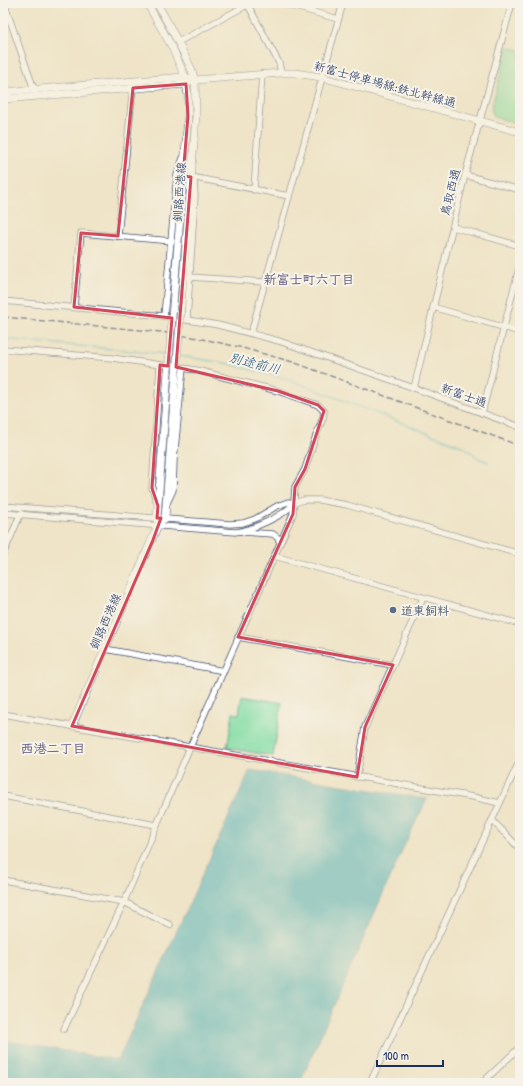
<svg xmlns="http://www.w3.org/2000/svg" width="523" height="1086" font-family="'Patrick Hand','Klee One',sans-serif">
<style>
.green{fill:#83dda4;stroke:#4f8681}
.water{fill:#41afbe;stroke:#2e6f8e}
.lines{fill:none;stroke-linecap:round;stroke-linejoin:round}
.stream{stroke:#41afbe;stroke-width:1.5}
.minor-casing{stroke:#3b4a6e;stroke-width:7}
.major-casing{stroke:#3b4a6e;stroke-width:8}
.minor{stroke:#fff;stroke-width:5.5}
.major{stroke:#fff;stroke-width:7}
.rail{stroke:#1b2f5e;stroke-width:1.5;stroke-dasharray:6 3;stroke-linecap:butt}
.major-bridge-casing{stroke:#3b4a6e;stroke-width:8;stroke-linecap:butt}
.major-bridge{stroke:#fff;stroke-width:7}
.marked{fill:none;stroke:#d1495b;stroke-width:3;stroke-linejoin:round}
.service-dot{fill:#5c6f8a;stroke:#f7f3e8;stroke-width:1.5}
.labels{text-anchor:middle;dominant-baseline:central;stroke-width:4;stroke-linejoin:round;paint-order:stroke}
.street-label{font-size:12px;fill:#1b2f5e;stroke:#f7f3e8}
.service-label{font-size:12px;font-weight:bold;fill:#4e5e75;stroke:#f7f3e8;text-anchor:start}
.neighbourhood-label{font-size:13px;font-weight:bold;fill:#60597e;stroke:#f7f3e8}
.water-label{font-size:13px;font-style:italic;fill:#26557b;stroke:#f7f3e8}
</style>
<rect width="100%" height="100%" fill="#f7f3e8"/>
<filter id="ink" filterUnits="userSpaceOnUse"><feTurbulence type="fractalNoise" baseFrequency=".025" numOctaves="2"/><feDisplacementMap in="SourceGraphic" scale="8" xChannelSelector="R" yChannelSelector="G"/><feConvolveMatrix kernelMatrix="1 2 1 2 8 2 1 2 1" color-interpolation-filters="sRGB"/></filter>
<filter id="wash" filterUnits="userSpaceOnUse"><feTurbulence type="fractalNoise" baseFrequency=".012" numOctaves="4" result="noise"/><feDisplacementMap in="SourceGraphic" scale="16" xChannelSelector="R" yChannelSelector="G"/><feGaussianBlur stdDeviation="0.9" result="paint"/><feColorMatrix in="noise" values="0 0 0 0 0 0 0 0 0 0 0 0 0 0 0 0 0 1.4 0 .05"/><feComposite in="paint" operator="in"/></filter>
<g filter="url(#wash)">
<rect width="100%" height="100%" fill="#efe4c7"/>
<g class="green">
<polygon points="508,47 520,50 520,124 494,117 491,109"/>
<polygon points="242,696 282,703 273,756 227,748 233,713 239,714"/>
</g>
<polygon class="water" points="250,770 427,799 404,846 300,1083 3,1083 3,1040 118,1060"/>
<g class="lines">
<g class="stream">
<polyline points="3,339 166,354"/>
<polyline points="180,356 225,363 293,381 464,447 480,459 488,462"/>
</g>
</g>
</g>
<g filter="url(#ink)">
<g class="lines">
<g class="minor-casing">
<g id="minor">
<polyline points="4,3 35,92"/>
<polyline points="281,3 338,19"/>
<polyline points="248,5 279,63 281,73"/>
<polyline points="178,42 251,3"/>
<polyline points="465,175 520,190"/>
<polyline points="191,177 289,196"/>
<polyline points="254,190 262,74"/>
<polyline points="453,227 520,246"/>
<polyline points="118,236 133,85"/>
<polyline points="189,277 265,282"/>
<polyline points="3,301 164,316 218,325 279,341 414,388 520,427"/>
<polyline points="74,307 81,233 172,241"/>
<polyline points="433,307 520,332"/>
<polyline points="164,316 177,175 183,158"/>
<polyline points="187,320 195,196 194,178"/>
<polyline points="251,333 343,3"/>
<polyline points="3,349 112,358 196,370 278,391 318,405 324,411 323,418 314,441 305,469 295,487 293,514 190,747 124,902 64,1029"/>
<polyline points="414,388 465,175 512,3"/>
<polyline points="482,413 520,264"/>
<polyline points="157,503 152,488 160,365"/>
<polyline points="167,503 173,490 174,460 183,368"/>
<polyline points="3,506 230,524 243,523 255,519 277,506 288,502 294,503 304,500 319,500 347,505 520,554"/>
<path d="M3 513 235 532C252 530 284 516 294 503"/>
<polyline points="243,532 273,534 278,538 280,543"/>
<polyline points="3,555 21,513"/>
<polyline points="274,556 520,624"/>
<polyline points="238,637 393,665"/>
<polyline points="105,649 224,671"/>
<polyline points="3,714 473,797 500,803"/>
<polyline points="357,777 365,727 423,598"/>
<polyline points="3,796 156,825"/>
<polyline points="492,820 520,849"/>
<polyline points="3,880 124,902 170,925"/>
<polyline points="370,1083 520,760"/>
<polyline points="482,1083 520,1047"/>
</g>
</g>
<g class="major-casing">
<g id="major">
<polyline points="147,3 172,47 185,77 188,95 188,116 173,305"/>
<polyline points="157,3 178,42 191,68 195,80 196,116 181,306"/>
<polyline points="3,92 171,78 185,77 195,80 281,73 295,73 321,77 520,132"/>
<polyline points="3,99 186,84 190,82"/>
<polyline points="158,525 157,518 168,372"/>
<polyline points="72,726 158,525 165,518 176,373"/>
</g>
</g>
<use href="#minor" class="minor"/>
<use href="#major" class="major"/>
<polyline class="rail" points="3,317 161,332 198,338 239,347 293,362 520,446"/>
<g class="major-bridge-casing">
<g id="major-bridge">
<polyline points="168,372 173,305"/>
<polyline points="176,373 181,306"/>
</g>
</g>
<use href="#major-bridge" class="major-bridge"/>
</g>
</g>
<path d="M0 0H523V1086H0ZM186 84 188 116 183 176 191 177 176 367 278 391 318 405 324 411 305 469 295 487 293 514 238 637 393 665 365 727 357 777 72 726 153 540 161 518H157L158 506 152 488 160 365 168 366 172 318 74 307 81 233 118 236 133 88Z" fill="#efe4c7" fill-opacity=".55" fill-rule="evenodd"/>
<path class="marked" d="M186 84 188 116 183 176 191 177 176 367 278 391 318 405 324 411 305 469 295 487 293 514 238 637 393 665 365 727 357 777 72 726 153 540 161 518H157L158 506 152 488 160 365 168 366 172 318 74 307 81 233 118 236 133 88Z"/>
<circle class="service-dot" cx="393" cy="610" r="4"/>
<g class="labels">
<g class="street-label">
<text transform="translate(385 84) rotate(15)">新富士停車場線:鉄北幹線通</text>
<text transform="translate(179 192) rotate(-86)">釧路西港線</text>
<text transform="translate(450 192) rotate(-76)">鳥取西通</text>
<text transform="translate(464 395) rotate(20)">新富士通</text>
<text transform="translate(105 621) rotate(-66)">釧路西港線</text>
</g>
<g class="service-label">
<text x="401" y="610">道東飼料</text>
</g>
<g class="neighbourhood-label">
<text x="309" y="279">新富士町六丁目</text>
<text x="53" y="748">西港二丁目</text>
</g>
<g class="water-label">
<text transform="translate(255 363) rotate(14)">別途前川</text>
</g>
</g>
<rect width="523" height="1086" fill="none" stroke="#f7f3e8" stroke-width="16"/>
<path d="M377 1060v6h66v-6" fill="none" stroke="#1b2f5e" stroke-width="2"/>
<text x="383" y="1060" font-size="12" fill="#1b2f5e" stroke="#f7f3e8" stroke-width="3" paint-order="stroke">100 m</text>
</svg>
